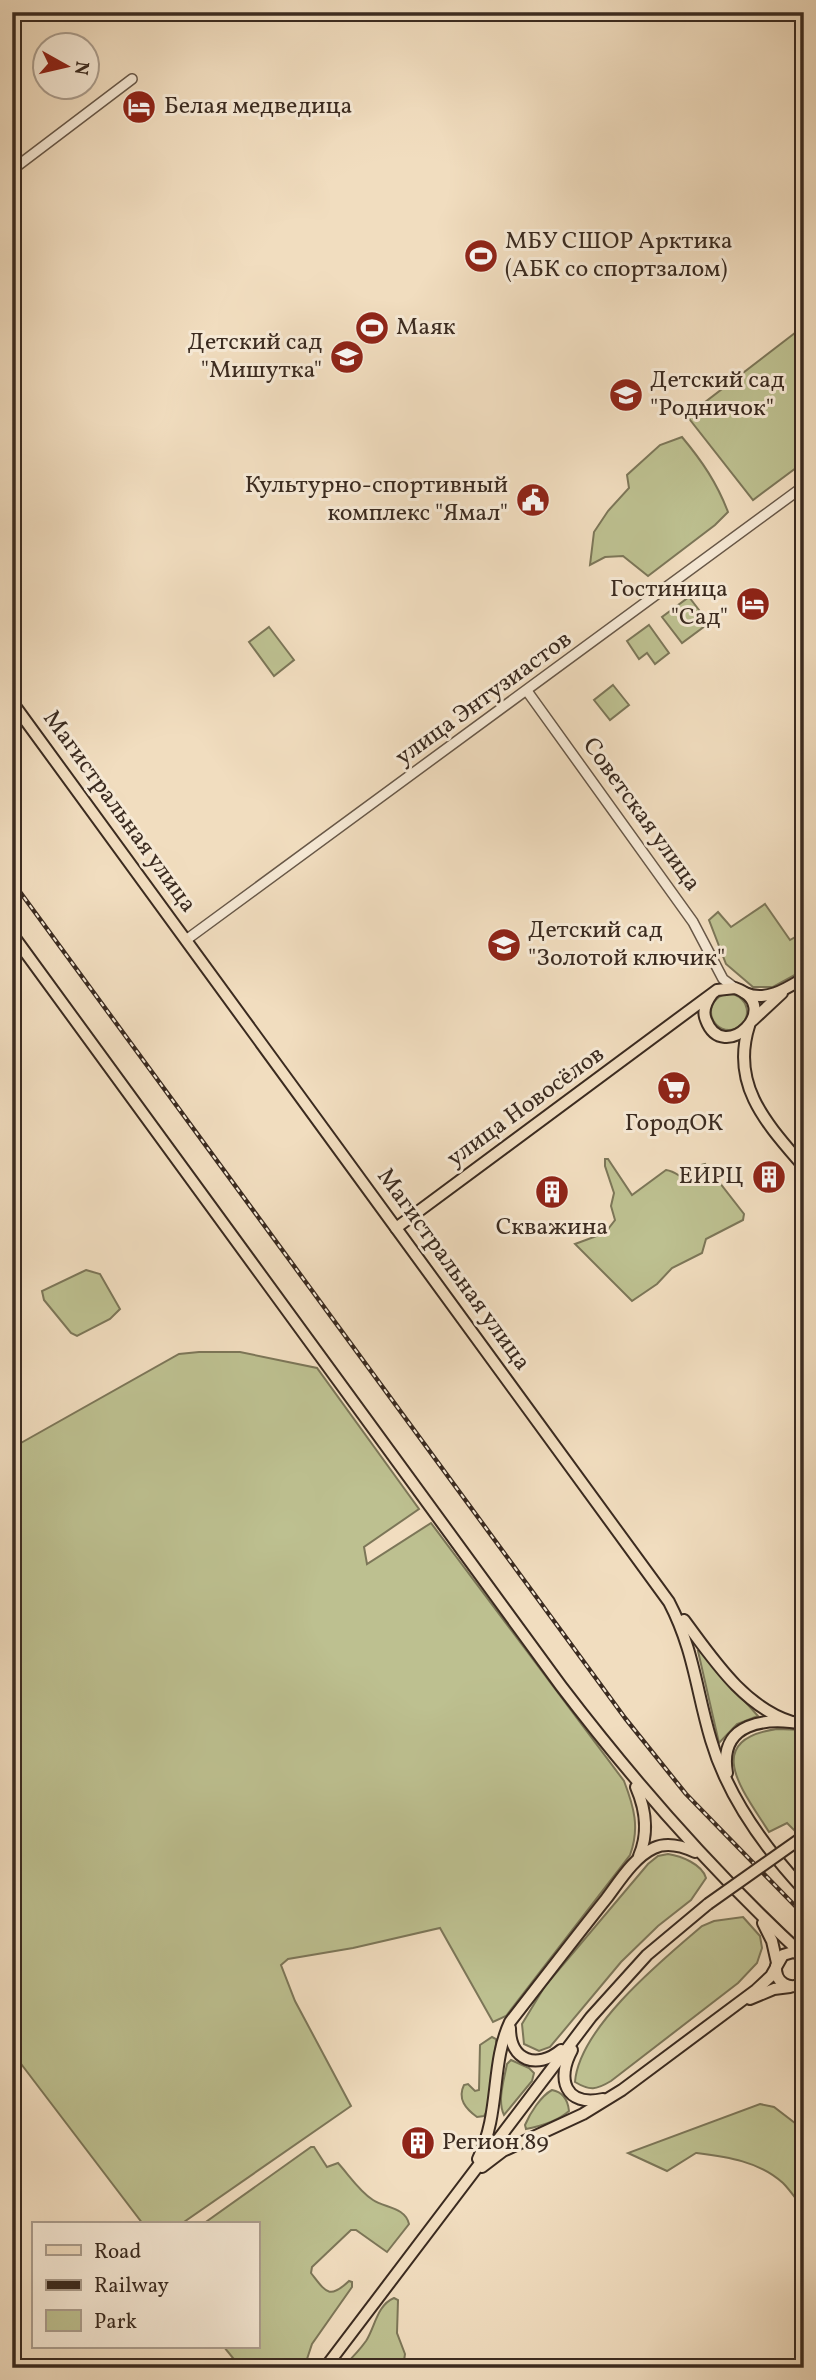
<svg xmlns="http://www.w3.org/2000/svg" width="816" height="2380" font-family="Vollkorn,serif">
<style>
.green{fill:#bdc090;stroke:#7c7658;stroke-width:2}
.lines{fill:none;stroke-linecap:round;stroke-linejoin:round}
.minor-casing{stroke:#685848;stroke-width:12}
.major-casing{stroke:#3b2b20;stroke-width:14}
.minor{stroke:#f6e9d5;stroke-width:9}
.major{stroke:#f1ddbf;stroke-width:10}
.rail-casing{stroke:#3b2b20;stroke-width:4.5}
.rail{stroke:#f6e9d5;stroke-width:2;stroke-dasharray:5;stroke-linecap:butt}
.major-bridge-casing{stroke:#3b2b20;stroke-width:14;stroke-linecap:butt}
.major-bridge{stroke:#f1ddbf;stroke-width:10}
.labels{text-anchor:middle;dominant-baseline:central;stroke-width:6;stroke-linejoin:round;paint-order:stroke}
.poi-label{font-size:24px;fill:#3b2b20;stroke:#f6e9d5;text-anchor:start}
.street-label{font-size:24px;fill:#3b2b20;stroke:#f6e9d5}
</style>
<rect width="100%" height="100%" fill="#f1ddbf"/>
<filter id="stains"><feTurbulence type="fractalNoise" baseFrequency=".00286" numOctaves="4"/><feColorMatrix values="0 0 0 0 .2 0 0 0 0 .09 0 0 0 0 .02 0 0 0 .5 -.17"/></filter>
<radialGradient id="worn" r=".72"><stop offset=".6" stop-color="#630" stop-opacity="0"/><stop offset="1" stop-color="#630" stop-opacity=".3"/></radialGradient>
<g class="green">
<polygon points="804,326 804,462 753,500 687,416"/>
<path d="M682 437C702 461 717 483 728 512L715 525 648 576 623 556 605 557 590 565 594 532 608 511 629 488 627 475 660 445Z"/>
<polygon points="689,597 709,623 682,643 662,617"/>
<polygon points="649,625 669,653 655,664 647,653 639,659 627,641"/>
<polygon points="269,627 294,660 274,676 249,642"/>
<polygon points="613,685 629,705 610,720 594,700"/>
<polygon points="765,904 790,940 804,932 804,970 773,987 753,987 726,964 709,920 718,912 731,927"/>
<circle cx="729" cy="1012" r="18"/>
<path d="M605 1159H608L632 1195 666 1170C682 1172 682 1187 700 1174L701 1165 705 1164 744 1214 743 1220 706 1239 702 1253 672 1268 657 1284 632 1301 575 1244 605 1233 615 1220 611 1206 614 1193 605 1166Z"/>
<polygon points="86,1270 100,1274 120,1309 110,1319 77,1336 71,1333 44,1300 42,1291"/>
<path d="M199 1352H240L317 1368 419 1509 364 1547 367 1564 431 1523 624 1781C634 1807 640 1828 630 1855L506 2016 493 2022 440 1928 353 1948 288 1959 281 1965 295 2001 351 2106 181 2224H143L12 2052V1448L179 1354Z"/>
<polygon points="698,1651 700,1651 758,1716 737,1724 719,1743"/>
<path d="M777 1729 804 1730V1825L795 1831 787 1823 769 1832C744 1792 700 1740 777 1729Z"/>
<path d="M668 1854C681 1856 702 1864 706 1878L691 1900 658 1926 621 1962 550 2047 539 2051 524 2044 522 2024 545 1986 648 1864 658 1856Z"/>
<path d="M743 1917 760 1936 762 1948 757 1963 738 1983 611 2081C596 2090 590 2091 575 2082 579 2028 662 1960 702 1926L714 1921Z"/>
<path d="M492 2037 496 2039V2044L487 2111 484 2116 477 2117C466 2109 457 2099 464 2085L468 2084 475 2091 479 2090 480 2045Z"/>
<path d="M511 2060 529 2068 534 2073 532 2081 504 2115C497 2101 504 2080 507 2064Z"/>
<path d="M552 2090C563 2092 568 2101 569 2111 558 2121 541 2126 526 2129L525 2125C530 2113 541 2096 552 2090Z"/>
<path d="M760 2104 774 2107 804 2130V2209C797 2201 791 2191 783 2183 759 2161 727 2157 696 2153L667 2171 628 2153Z"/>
<path d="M311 2147H314L327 2167 338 2163C349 2175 359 2191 373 2200 385 2208 405 2207 409 2224L387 2252 356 2230H351L312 2267 311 2273C326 2292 329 2300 349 2281L352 2282V2287L312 2344 307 2359 298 2368H241L224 2347H257V2224H203Z"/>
<path d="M394 2298 398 2300 397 2333 405 2354 403 2368H342C351 2359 359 2351 366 2341 375 2327 377 2305 394 2298Z"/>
</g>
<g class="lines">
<g class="minor-casing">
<g id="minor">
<polyline points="12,170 132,79"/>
<polyline points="527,691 693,922 723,979 735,988"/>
<polyline points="186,940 804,486"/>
</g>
</g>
<g class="major-casing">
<g id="major">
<path d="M12 702 669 1602C694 1650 696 1690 711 1740 728 1798 764 1847 804 1890"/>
<path d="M12 934 561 1686C635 1783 713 1872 803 1955"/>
<path d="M745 993C766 1002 786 989 804 978"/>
<polyline points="753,1020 782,993"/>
<path d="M749 1026C730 1086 768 1125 804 1167"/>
<path d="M396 1228 717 990 735 988C786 1006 723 1066 706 1020 702 1011 706 1002 712 994"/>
<path d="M684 1620C713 1659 744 1707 792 1722"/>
<path d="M727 1773C718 1722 766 1717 804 1724"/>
<path d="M636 1787C646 1810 649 1833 639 1856"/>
<polyline points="763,1923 772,1941 777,1963"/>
<path d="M776 1966C775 1983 789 1991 804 1983"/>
<polyline points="750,1999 774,1989 790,1987"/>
<path d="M510 2028C510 2061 537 2070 561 2050"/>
<path d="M572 2050C556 2079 565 2107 603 2099"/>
<path d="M478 2159C501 2112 490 2065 510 2022 542 1981 574 1939 606 1899 619 1882 634 1857 654 1848 667 1842 682 1846 695 1852"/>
<polyline points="482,2167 503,2151 583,2114 622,2090 756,1990 771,1976 783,1955 793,1952 803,1955"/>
<polyline points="325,2368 591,2017 647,1955 708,1904"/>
</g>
</g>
<use href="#minor" class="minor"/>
<use href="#major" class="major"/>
<g class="rail-casing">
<polyline id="rail" points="12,881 625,1718 686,1794 804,1915"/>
</g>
<use href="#rail" class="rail"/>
<g class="major-bridge-casing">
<polyline id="major-bridge" points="708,1904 800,1839"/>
</g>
<use href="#major-bridge" class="major-bridge"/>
</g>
<defs>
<g id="hotel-disc" transform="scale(1.75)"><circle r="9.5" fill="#8f2418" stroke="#f6e9d5"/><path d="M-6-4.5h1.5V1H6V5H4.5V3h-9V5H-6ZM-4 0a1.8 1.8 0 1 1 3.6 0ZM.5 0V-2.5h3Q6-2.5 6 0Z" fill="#fff"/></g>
<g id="stadium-disc" transform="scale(1.75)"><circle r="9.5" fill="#8f2418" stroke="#f6e9d5"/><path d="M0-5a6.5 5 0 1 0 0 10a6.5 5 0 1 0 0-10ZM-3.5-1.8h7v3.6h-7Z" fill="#fff"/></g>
<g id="school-disc" transform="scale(1.75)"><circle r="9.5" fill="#8f2418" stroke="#f6e9d5"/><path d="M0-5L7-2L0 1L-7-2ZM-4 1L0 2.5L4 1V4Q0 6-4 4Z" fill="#fff"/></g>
<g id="civic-disc" transform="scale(1.75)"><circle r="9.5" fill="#8f2418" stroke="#f6e9d5"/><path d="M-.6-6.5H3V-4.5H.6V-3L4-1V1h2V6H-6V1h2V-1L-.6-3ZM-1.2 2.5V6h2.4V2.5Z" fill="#fff"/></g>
<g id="supermarket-disc" transform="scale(1.75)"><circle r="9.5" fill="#8f2418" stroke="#f6e9d5"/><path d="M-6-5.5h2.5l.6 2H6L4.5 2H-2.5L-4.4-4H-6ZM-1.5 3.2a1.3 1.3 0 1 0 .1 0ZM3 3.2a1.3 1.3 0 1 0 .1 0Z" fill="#fff"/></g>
<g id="building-disc" transform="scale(1.75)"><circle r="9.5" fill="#8f2418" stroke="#f6e9d5"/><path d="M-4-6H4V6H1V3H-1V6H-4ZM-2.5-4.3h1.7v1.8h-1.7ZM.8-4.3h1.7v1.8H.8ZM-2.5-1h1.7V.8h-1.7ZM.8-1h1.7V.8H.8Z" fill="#fff"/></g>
</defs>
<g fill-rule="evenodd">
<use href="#hotel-disc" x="139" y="107"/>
<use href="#stadium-disc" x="481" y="256"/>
<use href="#stadium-disc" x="372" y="328"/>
<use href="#school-disc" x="347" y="357"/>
<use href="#school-disc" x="626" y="395"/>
<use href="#civic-disc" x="533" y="500"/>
<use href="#hotel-disc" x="753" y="604"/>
<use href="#school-disc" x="504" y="945"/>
<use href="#supermarket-disc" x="674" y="1088"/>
<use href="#building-disc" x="769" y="1177"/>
<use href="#building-disc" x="552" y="1192"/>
<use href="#building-disc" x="418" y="2143"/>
</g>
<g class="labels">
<g class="poi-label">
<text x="164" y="107">Белая медведица</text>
<text x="505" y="242">МБУ СШОР Арктика<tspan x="505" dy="28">(АБК со спортзалом)</tspan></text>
<text x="396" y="328">Маяк</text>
<text x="322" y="343" text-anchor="end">Детский сад<tspan x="322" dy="28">"Мишутка"</tspan></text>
<text x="650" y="381">Детский сад<tspan x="650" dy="28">"Родничок"</tspan></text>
<text x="508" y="486" text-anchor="end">Культурно-спортивный<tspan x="508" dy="28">комплекс "Ямал"</tspan></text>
<text x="728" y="590" text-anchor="end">Гостиница<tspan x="728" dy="28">"Сад"</tspan></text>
<text x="528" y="931">Детский сад<tspan x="528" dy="28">"Золотой ключик"</tspan></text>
<text x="674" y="1124" text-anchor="middle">ГородОК</text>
<text x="744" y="1177" text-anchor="end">ЕИРЦ</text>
<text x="552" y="1228" text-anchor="middle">Скважина</text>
<text x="442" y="2143">Регион 89</text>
</g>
<g class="street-label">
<text transform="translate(484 699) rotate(-36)">улица Энтузиастов</text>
<text transform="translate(119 812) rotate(54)">Магистральная улица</text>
<text transform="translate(641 815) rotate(54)">Советская улица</text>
<text transform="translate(526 1107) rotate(-36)">улица Новосёлов</text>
<text transform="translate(453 1270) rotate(54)">Магистральная улица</text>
</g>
</g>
<rect width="816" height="2380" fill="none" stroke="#f1ddbf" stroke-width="42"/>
<rect x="14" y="14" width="788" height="2352" fill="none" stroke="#3b2b20" stroke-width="3.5"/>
<rect x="21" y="21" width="774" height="2338" fill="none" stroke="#3b2b20" stroke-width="2"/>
<rect x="32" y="2222" width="228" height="126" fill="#f6e9d5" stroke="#ab9d8d" stroke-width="2"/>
<rect x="46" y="2245" width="35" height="10" fill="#f1ddbf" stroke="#ab9d8d" stroke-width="2"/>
<text x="94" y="2258" font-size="21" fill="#3b2b20">Road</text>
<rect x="46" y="2280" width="35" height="10" fill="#3b2b20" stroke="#ab9d8d" stroke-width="2"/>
<text x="94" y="2292" font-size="21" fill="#3b2b20">Railway</text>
<rect x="46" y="2310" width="35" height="21" fill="#bdc090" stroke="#ab9d8d" stroke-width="2"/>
<text x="94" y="2328" font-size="21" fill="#3b2b20">Park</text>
<g transform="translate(66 66) rotate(98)"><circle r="33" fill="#f6e9d5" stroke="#ab9d8d" stroke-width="2"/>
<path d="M0-5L12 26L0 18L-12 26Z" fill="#8f2418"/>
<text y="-10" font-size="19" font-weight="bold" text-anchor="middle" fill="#3b2b20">N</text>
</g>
<rect width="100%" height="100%" filter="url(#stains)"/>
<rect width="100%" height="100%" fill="url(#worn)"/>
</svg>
